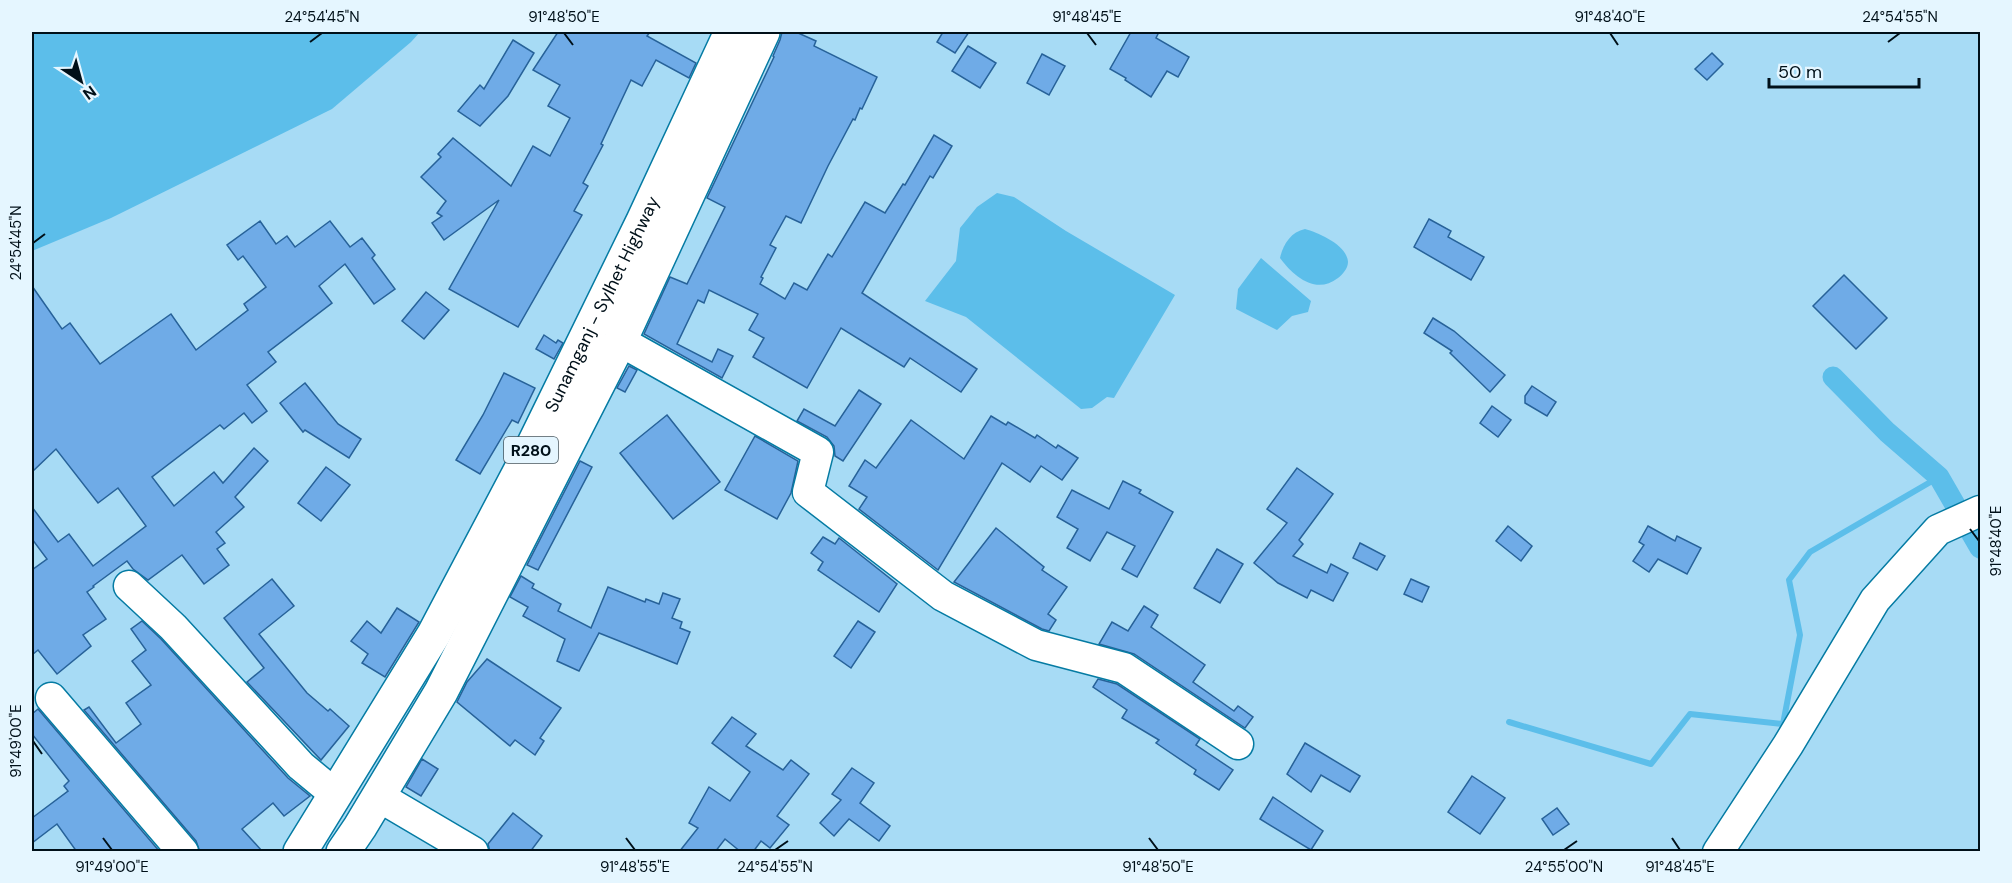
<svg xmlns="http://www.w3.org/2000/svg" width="2012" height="883" font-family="'DM Sans',sans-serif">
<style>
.water{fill:#5cbeea}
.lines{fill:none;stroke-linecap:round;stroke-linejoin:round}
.stream{stroke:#5cbeea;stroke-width:6}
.canal{stroke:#5cbeea;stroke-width:21}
.building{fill:#6fabe7;stroke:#276299;stroke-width:1.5}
.minor-casing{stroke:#057ba3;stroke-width:33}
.major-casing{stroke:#057ba3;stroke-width:36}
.minor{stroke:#fff;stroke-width:30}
.major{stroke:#fff;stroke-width:33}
.ticks{fill:none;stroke:#001019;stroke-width:2}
.labels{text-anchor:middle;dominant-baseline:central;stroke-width:4.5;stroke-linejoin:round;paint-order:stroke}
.shield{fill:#e5f6ff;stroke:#45555e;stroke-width:1.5}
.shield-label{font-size:16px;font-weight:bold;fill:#001019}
.street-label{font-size:18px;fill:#001019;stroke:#e5f6ff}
.neatline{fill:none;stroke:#001019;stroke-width:2}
.ticks-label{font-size:15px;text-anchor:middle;fill:#001019}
</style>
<rect width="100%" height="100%" fill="#a7dbf5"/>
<g class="water">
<polygon points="32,32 420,32 411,42 332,109 111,218 32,251"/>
<polygon points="997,193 1014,197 1066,231 1175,295 1114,398 1107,397 1092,408 1081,409 966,317 925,301 956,261 960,228 977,207"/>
<path d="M1305 229C1319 233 1347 245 1348 262 1348 268 1343 274 1338 278 1316 295 1294 277 1280 258 1283 244 1291 232 1305 229Z"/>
<polygon points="1261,258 1311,301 1308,312 1292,316 1277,330 1236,309 1238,289"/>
</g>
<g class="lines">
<polyline class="stream" points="1509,722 1651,764 1690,714 1783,724 1800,635 1789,580 1810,552 1939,477"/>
<polyline class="canal" points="1833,377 1887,432 1939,477 1980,548"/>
</g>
<g class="building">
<polygon points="558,32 650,32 647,36 696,63 689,78 656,60 642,86 631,80 601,144 603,145 583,183 588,186 574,211 582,215 518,327 449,289 499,200 444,240 432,223 442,216 437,213 446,201 421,177 441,157 438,154 453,138 511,186 533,146 550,156 570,118 548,106 560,85 533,70"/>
<polygon points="782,32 796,32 816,41 814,46 877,77 862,109 860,108 855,120 853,119 828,166 801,223 786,216 770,245 776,248 761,277 763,278 760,284 785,299 794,283 807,290 828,254 832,257 865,202 885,213 903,184 905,185 934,135 952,146 933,178 930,176 862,293 977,369 961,392 910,358 904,367 841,328 807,388 753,357 764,338 749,330 758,314 709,290 704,303 698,300 677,344 712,362 718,349 733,356 722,378 644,334 670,277 687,284 725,207 707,198 774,57 773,56 780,40"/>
<polygon points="943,32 969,32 955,53 937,42"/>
<polygon points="1131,32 1159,32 1156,38 1189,57 1178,77 1167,71 1151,97 1125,80 1126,78 1110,69"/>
<polygon points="513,40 534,53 508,96 480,126 458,111 480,85 484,89"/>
<polygon points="968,46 996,63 980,88 952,71"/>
<polygon points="1712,53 1723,64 1707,80 1695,69"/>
<polygon points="1042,54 1065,66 1049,95 1027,83"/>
<polygon points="1429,219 1451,231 1448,237 1484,257 1471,280 1414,247"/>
<polygon points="260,221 276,244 287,236 295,247 330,221 350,247 362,238 375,255 372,258 395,289 374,304 345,264 319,286 332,303 268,352 276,362 247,385 267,411 252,423 244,413 224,429 220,425 152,477 174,506 214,472 223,483 254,448 268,461 235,497 244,507 216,532 225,543 217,549 229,565 204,584 182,555 148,580 133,569 127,561 93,586 94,587 87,592 106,619 83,635 91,646 57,674 38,650 32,655 32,570 47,559 32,539 32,507 58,542 69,534 93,566 146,526 118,488 98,503 56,449 32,472 32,286 62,329 70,323 100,364 171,314 196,350 248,310 244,304 266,287 243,256 238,260 227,245"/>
<polygon points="1844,275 1887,318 1856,349 1813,306"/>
<polygon points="426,292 449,310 424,339 402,321"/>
<polygon points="1433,318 1454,331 1505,375 1490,392 1450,353 1452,351 1424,333"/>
<polygon points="544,335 556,343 558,340 563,343 554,359 536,349"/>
<polygon points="629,366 637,370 625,392 617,388"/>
<polygon points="504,373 535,388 518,423 512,420 480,474 456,460 483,415"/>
<polygon points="305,383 338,424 361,439 349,458 305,430 303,432 280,403"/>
<polygon points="1532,386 1556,402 1547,416 1525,403 1525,396"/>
<polygon points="859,390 881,404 843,461 835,456 834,446 827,437 797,421 804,409 835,426"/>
<polygon points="1492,406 1511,420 1498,437 1480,423"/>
<polygon points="667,415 720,482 673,519 620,453"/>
<polygon points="991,416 1006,425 1008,422 1035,438 1037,435 1056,448 1058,445 1078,458 1062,480 1041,466 1030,482 1002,463 938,570 859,509 867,497 849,486 865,460 876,468 911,420 964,459"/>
<polygon points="755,436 798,461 791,493 777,519 725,490"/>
<polygon points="580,461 592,467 538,570 527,565"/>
<polygon points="326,467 350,485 321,521 298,503"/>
<polygon points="1297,468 1333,494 1299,540 1303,544 1293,556 1327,573 1331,564 1348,573 1333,601 1311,590 1307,598 1278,583 1254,563 1287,523 1267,509"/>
<polygon points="1123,481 1141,490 1139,493 1173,512 1137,577 1122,569 1135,546 1107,532 1090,561 1067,548 1078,529 1057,517 1072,490 1109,509"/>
<polygon points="1508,526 1532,546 1521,561 1496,541"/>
<polygon points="1648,526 1675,541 1677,536 1701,548 1687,574 1658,559 1649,572 1633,561 1644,545 1639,542"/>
<polygon points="996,528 1044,567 1042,570 1067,587 1048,614 1056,620 1049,631 1042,629 954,582"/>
<polygon points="823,537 835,544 839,538 897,584 879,612 818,570 823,562 811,553"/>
<polygon points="1360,543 1385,556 1377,570 1353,558"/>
<polygon points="1217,549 1243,564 1220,603 1194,588"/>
<polygon points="521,576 534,584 532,588 561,604 558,611 591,628 608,587 645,602 646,599 659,604 663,593 680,599 672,618 682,622 680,628 690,632 677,664 599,633 579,671 557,661 565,639 523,616 528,607 510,597"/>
<polygon points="272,579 294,606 259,634 307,693 328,711 330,709 349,726 321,760 247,682 264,668 224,618"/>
<polygon points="1411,579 1429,587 1422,602 1404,594"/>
<polygon points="1144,606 1158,615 1151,627 1205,665 1193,682 1234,711 1238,706 1253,717 1245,728 1134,654 1099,644 1112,622 1128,631"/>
<polygon points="397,608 419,622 385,677 362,663 368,654 351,641 367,621 381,633"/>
<polygon points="142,621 161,639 288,778 310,796 284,816 273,803 242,829 262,851 200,852 196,841 84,710 89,707 116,743 141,724 126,703 151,685 132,661 146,650 131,629"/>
<polygon points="858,621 875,632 851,668 834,656"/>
<polygon points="487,659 561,708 540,738 544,741 535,755 515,740 510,746 457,702 467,682"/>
<polygon points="1098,679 1117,684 1200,739 1196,745 1233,770 1219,790 1194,774 1196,770 1156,743 1159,740 1122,718 1127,710 1093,687"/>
<polygon points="38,709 160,852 77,852 57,824 32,843 32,818 68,791 64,786 69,781 32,734 32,714"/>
<polygon points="732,717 756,734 746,746 783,770 791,760 809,774 777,816 789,825 770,848 761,841 753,852 741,852 725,839 715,852 679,852 698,828 689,823 709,787 730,801 750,772 712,743"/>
<polygon points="1305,743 1360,776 1350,792 1321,775 1311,792 1287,774"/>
<polygon points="422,759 438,769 421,796 406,787"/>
<polygon points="852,768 874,783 860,803 890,826 879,841 849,819 834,836 820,823 841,800 832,794"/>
<polygon points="1472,776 1505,798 1480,834 1448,812"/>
<polygon points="1273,797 1323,831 1311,850 1260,819"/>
<polygon points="1557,808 1569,824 1553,835 1542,819"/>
<polygon points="513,813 542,836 530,852 490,852 488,844"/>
</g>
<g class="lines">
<g class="minor-casing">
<g id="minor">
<polyline points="620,341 818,452 808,492 943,596 1036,645 1124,668 1238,744"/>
<polyline points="129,586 173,627 301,766 336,795"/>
<polyline points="51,698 183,852"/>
<polyline points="378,796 473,852"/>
<polyline points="1718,852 1788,745 1875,600 1938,530 1980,511"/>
</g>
</g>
<g class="major-casing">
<g id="major">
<path id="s1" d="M300 852 434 634 528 456 643 221 731 32"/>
<polyline points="343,852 360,827 441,692 620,341 763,32"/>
</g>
</g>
<use href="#minor" class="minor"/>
<use href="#major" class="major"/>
</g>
<path class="ticks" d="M564 33 573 45M1087 33 1096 45M1610 33 1618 45M310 42 322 33M1888 42 1900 33M33 243 45 234M1970 529 1979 541M33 741 42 754M103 838 112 850M626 838 635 850M1149 838 1158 850M1672 838 1680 850M775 850 788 841M1564 850 1577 841"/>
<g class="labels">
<rect class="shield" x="504" y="437" width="54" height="26" rx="4.5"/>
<g class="shield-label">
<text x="531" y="450">R280</text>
</g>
<g class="street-label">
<text stroke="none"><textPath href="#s1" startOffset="626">Sunamganj - Sylhet Highway</textPath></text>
</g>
</g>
<rect width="2012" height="883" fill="none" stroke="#e5f6ff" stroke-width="66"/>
<g transform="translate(81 81) rotate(144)" stroke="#e5f6ff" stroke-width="4.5" paint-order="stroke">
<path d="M0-4.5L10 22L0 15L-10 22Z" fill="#001019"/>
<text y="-9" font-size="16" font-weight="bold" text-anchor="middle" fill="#001019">N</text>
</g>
<path d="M1769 78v9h150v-9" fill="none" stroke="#001019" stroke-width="3"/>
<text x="1778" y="78" font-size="18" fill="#001019" stroke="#e5f6ff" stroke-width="4.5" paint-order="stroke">50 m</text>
<rect x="33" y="33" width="1946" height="817" class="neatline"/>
<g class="ticks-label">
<text x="322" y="22">24°54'45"N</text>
<text x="564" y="22">91°48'50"E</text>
<text x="1087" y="22">91°48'45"E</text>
<text x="1610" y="22">91°48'40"E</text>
<text x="1900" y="22">24°54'55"N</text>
<text transform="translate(16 243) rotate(-90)" y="5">24°54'45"N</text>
<text transform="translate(1996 541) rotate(-90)" y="5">91°48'40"E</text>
<text transform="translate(16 741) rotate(-90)" y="5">91°49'00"E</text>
<text x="112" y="872">91°49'00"E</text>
<text x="635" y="872">91°48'55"E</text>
<text x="775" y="872">24°54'55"N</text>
<text x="1158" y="872">91°48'50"E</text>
<text x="1564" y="872">24°55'00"N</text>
<text x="1680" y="872">91°48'45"E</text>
</g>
</svg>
